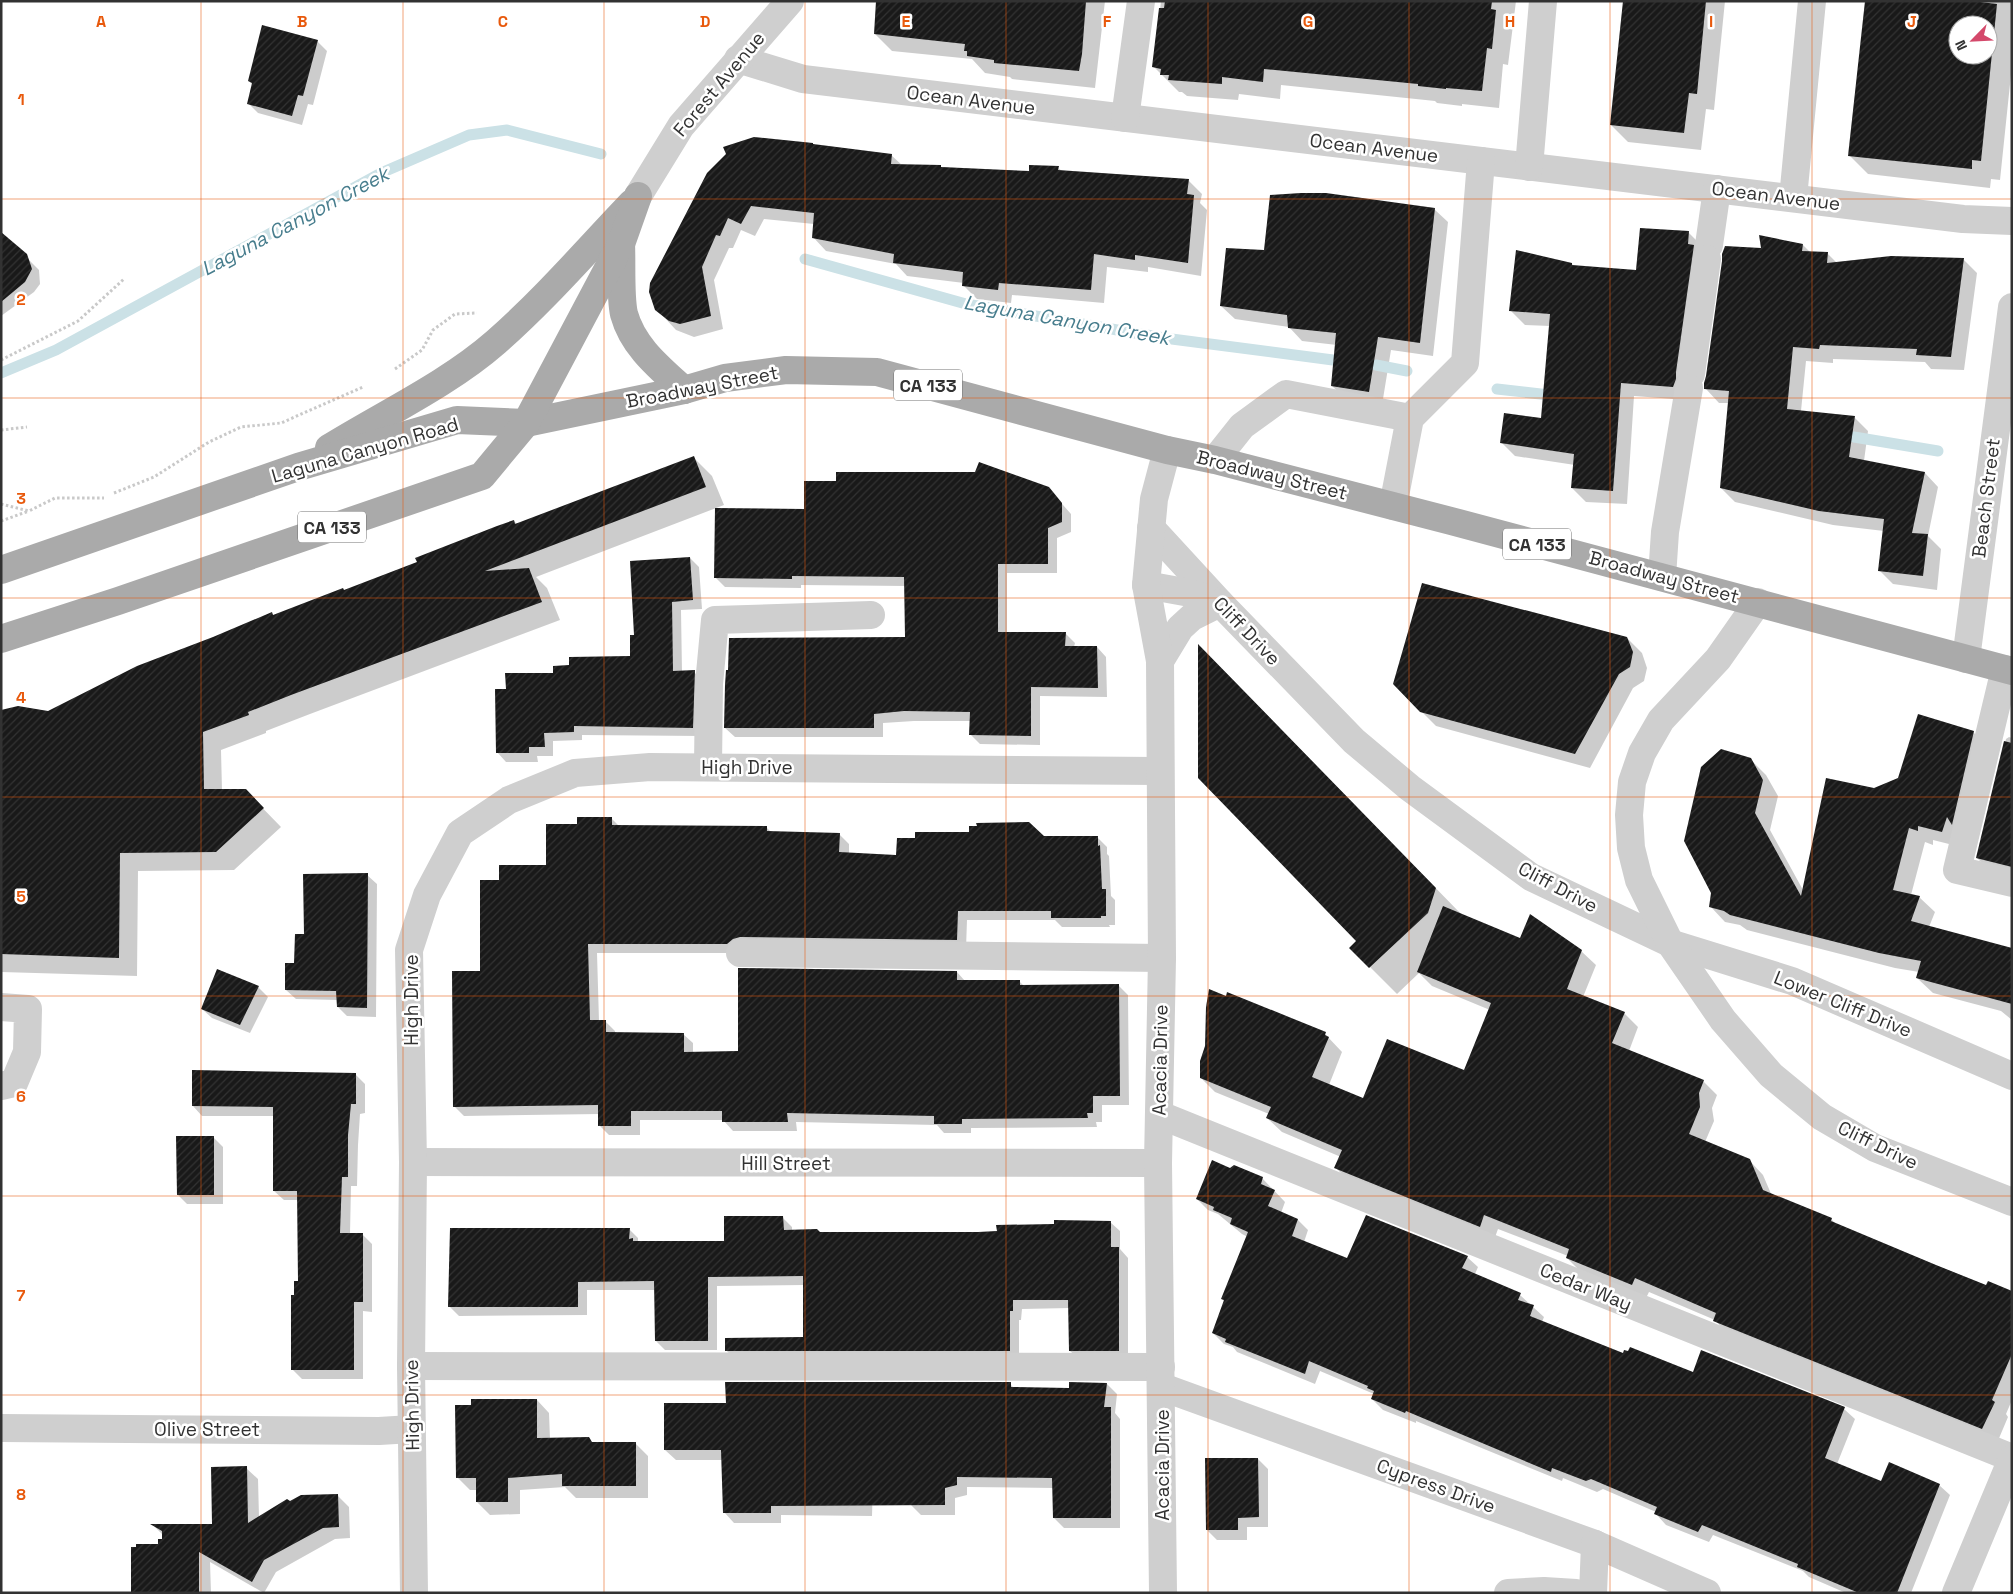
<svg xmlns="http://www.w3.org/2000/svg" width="2013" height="1594" font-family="'Space Grotesk',sans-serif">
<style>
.shadow{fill:#0003;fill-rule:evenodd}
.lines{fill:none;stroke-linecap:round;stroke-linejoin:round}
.stream{stroke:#cbe1e6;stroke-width:11}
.building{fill:url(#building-hatch);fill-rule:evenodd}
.path{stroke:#c9c9c9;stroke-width:3;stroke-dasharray:2.5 2.5;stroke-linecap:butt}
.minor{stroke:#cfcfcf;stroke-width:28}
.major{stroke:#aaa;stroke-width:28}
.grid{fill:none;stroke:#e8590c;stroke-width:1;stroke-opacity:0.55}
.labels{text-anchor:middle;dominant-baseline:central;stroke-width:5;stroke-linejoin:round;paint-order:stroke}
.shield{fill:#fff;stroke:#707070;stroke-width:1}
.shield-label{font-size:18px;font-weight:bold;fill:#323232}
.street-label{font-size:19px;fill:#323232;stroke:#fff}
.water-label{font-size:20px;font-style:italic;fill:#477d8d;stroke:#fff}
.grid-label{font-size:16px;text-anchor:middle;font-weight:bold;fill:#e8590c;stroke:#fff;stroke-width:5;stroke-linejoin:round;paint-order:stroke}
</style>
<defs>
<pattern id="building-hatch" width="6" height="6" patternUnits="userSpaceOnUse" patternTransform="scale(1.25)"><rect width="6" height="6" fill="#191919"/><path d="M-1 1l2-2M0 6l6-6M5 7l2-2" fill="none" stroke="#323232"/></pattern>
</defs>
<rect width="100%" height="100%" fill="#fff"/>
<g class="shadow">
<polygon points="878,1 1105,1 1095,88 1012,79 1010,77 985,73 972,59 892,51 875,34"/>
<polygon points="1161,1 1516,1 1508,65 1503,64 1499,108 1462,104 1462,106 1437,103 1435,101 1281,85 1280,99 1239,94 1238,100 1187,96 1182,92 1179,92 1154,67"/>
<polygon points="1624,1 1725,1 1714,110 1706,109 1701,150 1628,142 1611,125"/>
<path d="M1866 1H2012V65L2000 180 1991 179 1990 188 1868 174 1849 155ZM1958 25H1988V55H1958Z"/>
<polygon points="317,41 327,51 313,105 308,104 302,125 258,113 248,103 253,85 249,81"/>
<polygon points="813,144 815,145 891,155 902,165 1030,172 1058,168 1062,171 1189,181 1202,194 1200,203 1207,210 1201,276 1148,267 1148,272 1107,267 1104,303 1012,295 1011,303 977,299 964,286 964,283 907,276 896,264 826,251 813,237 814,224 764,219 755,236 741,230 733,248 729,248 714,280 723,329 694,337 676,330 663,316 651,283"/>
<polygon points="1434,209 1448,222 1433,356 1391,350 1382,405 1346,399 1332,386 1337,345 1302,341 1289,327 1235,319 1221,306 1265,251"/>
<polygon points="1688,232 1702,246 1687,400 1634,396 1627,504 1586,502 1572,488 1575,465 1515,456 1501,442 1542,420 1550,326 1525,325 1511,311 1572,264 1574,266 1637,272"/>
<polygon points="1803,245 1810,252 1827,253 1837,263 1964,260 1977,273 1964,370 1931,369 1925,362 1833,359 1833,363 1806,361 1801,411 1854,417 1868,431 1864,461 1925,473 1938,487 1928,536 1941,549 1937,590 1893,584 1879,570 1884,531 1833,525 1735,502 1721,488 1729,403 1719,403 1706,389 1762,249"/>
<polygon points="1,248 18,249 39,270 40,284 34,292 1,316"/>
<polygon points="694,458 712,476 724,505 536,577 547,588 560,620 310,714 266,731 266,733 221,750 222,790 245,790 281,827 234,870 138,871 137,976 1,972 1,712 49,713 272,614 274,616 344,591 418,562 514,521 517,524"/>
<polygon points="1048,488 1071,514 1071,532 1057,538 1057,573 1007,573 1007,633 1065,633 1075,643 1074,647 1097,647 1106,657 1107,697 1040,696 1040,745 980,744 971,735 971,721 914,721 883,723 883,737 735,737 725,728 907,638 906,586 801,585 801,588 725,587 715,577 805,511"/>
<polygon points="690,558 699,567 702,609 681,610 682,672 694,672 703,681 701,736 582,735 582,740 553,741 553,756 537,756 538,762 506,762 497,752 507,690 554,675 571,667 632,657 636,637"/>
<polygon points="1627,638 1642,653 1647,668 1644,681 1633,688 1590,768 1436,726 1394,684"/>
<polygon points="1225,672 1462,915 1521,940 1581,951 1596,965 1583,997 1624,1013 1638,1027 1629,1051 1703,1081 1717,1095 1712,1108 1714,1121 1705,1142 1749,1160 1763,1175 1772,1196 1831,1219 1837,1225 1987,1286 2012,1293 2012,1400 2006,1414 2008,1417 1997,1443 1728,1335 1715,1320 1649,1292 1646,1298 1581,1272 1567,1258 1568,1256 1498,1229 1494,1240 1350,1182 1336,1168 1341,1157 1282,1132 1267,1118 1269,1114 1215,1092 1201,1078 1325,1034 1342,1052 1329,1085 1364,1100 1465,1071 1490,1010 1432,986 1419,973 1397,994 1351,948 1358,941"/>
<polygon points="1973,732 1989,748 1957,846 1933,840 1933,845 1925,842 1911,895 1919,897 1935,912 1929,927 2012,949 2012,1020 2001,1011 1933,993 1917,978 1919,972 1895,968 1747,930 1740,925 1725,922 1710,906 1750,759 1766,775 1778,796 1770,830 1803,890 1874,789 1899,778"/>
<polygon points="2009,737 2012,738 2012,877 1992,873 1977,858 2006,739"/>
<polygon points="611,818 619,826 766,827 772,833 839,834 849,844 849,853 897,856 1043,837 1097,837 1107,847 1107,854 1109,856 1111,896 1115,900 1115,925 1109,925 1110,927 1062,927 1055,920 967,920 966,949 737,953 597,953 599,1021 605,1021 615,1031 615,1034 683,1034 693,1043 693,1053 740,1052 957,972 965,981 1019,981 1024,986 1118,985 1128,995 1129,1105 1102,1105 1102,1122 1096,1122 1097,1127 971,1128 971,1133 944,1133 937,1125 796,1122 797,1131 733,1131 723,1120 640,1120 640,1135 609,1135 600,1126 600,1114 464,1116 454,1106 501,882 547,866 578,825"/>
<polygon points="367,875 377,884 376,1017 347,1016 338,1007 338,1000 296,999 286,990 306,935"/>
<polygon points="258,987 268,997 250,1033 212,1018 202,1009"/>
<polygon points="355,1074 365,1084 365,1113 360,1114 358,1145 357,1186 351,1186 350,1234 362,1234 372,1244 372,1312 363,1311 363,1379 302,1379 292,1369 295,1296 300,1282 298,1200 284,1200 274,1191 274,1116 202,1116 193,1106"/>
<polygon points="213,1137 223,1147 223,1204 187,1204 178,1195"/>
<polygon points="1231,1169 1262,1178 1285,1202 1281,1213 1298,1220 1308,1230 1304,1242 1348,1260 1467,1257 1478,1267 1475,1274 1520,1295 1544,1317 1542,1322 1624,1355 1693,1374 1844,1409 1855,1419 1837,1464 1881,1483 1939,1485 1950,1495 1911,1593 1846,1593 1809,1577 1803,1571 1713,1535 1709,1542 1666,1525 1656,1514 1656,1512 1603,1489 1597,1492 1563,1478 1562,1481 1416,1421 1416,1423 1383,1410 1372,1399 1374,1394 1320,1371 1315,1384 1237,1352 1233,1347 1224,1344 1213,1333 1225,1302 1222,1299 1248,1237 1242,1234 1218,1214 1208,1210 1197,1199"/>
<polygon points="782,1217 792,1227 792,1231 820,1233 978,1233 1110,1222 1120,1231 1120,1249 1128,1258 1128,1360 1080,1360 1070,1351 1070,1308 1022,1309 1021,1320 1019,1320 1019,1360 735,1360 726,1350 804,1338 804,1285 717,1286 717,1350 665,1350 656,1341 656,1290 587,1290 587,1315 459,1316 450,1307 629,1229 638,1238 638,1242 725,1242"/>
<polygon points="1010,1384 1015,1389 1071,1389 1107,1384 1117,1394 1115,1413 1120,1419 1120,1528 1064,1528 1054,1518 1054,1488 967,1487 967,1495 955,1498 955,1515 921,1515 911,1505 873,1481 872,1516 781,1515 781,1523 734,1523 724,1512 722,1460 676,1460 665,1450 727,1405"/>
<polygon points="537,1400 549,1413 550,1439 593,1444 635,1443 648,1456 648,1498 576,1498 565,1487 520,1490 520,1514 490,1515 477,1502 477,1490 470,1490 457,1477"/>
<polygon points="1258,1459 1268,1469 1268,1527 1247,1527 1247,1540 1217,1540 1207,1530"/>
<polygon points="246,1468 258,1479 259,1517 290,1503 337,1495 349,1507 350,1538 335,1539 276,1572 264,1593 210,1562 211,1593 133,1593 163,1540 163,1535 153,1525 213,1525"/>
</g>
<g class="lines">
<g class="stream">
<polyline points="805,259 966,304 1164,338 1333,360"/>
<polyline points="1376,365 1407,371"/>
<polyline points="1,373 56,350 381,173 469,135 507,130 601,154"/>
<polyline points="1497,389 1558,396"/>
<polyline points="1854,437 1938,451"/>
</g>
</g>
<g class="building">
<polygon points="876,1 1086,1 1082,54 1079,71 994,63 994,60 967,56 967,51 964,51 965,44 874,34"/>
<polygon points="1165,1 1492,1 1491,9 1496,10 1492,49 1487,48 1482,91 1446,88 1446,89 1418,86 1418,84 1264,69 1263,82 1222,77 1222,84 1168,80 1169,75 1160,75 1161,69 1152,67 1159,8 1164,8"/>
<polygon points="1623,1 1706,1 1697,94 1689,93 1684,133 1610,125"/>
<path d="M1865 1H1972L1997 4 1981 161 1972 160V169L1848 156ZM1958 25H1988V55H1958Z"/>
<polygon points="262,25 318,40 303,96 298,95 292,116 247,104 252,83 248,81"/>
<polygon points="754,137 813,143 813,144 892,154 891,164 941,165 941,167 1029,171 1029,165 1059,166 1058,170 1189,179 1187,194 1194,195 1188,263 1135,255 1135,260 1094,254 1091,290 999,283 998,290 962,286 963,272 893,263 894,254 812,238 814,213 751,206 741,224 728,218 720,236 716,235 702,267 711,316 680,324 669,321 655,310 649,292 650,283 707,173 726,154 723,147"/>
<polygon points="1301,193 1326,193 1435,208 1420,343 1378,337 1369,392 1331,386 1336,333 1288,328 1287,315 1220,306 1226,248 1264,250 1270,195"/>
<polygon points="1640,228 1689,231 1688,244 1694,245 1676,372 1676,379 1673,387 1621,383 1613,491 1571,488 1574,454 1500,443 1504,413 1541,418 1550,314 1509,311 1516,250 1572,263 1572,265 1636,270"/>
<polygon points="1,232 27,254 32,269 25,282 1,302"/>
<polygon points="1759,235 1803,244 1802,251 1828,252 1827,263 1891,256 1964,258 1951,357 1916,355 1917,349 1820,345 1819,349 1793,347 1787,409 1855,416 1849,457 1925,472 1912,533 1928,534 1923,576 1878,571 1884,519 1819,511 1720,488 1729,391 1704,389 1704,383 1706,376 1722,261 1722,254 1725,246 1761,248"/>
<polygon points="694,456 706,487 485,571 529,568 542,602 291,695 248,712 249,715 203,732 204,789 246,789 264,808 216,852 120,853 119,958 1,954 1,710 18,706 48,711 137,666 213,637 272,612 273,615 343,588 344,590 417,562 415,558 497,526 514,520 515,524"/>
<polygon points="979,462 1049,487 1062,503 1062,522 1048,528 1048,564 998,564 998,632 1066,632 1065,646 1097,646 1098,688 1031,687 1031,736 969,735 970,712 904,711 874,714 874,728 724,728 725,685 726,670 728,670 729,638 905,637 904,577 792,576 792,579 714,578 715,508 804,509 804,481 836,481 836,472 975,472"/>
<polygon points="690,557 693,600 672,602 673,671 695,670 693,728 574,726 574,732 544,733 545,747 529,747 529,753 496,753 495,689 506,689 505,673 553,673 553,666 569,665 569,657 630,656 630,635 634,635 630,561"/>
<polygon points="1422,583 1627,637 1633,652 1630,667 1619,674 1575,754 1420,712 1393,684"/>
<polygon points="1198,644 1436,888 1428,913 1369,968 1349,948 1356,941 1198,778"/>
<polygon points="1918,714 1974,731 1952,825 1947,817 1942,832 1918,826 1918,831 1909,828 1893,890 1920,896 1911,921 2012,948 2012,1004 1916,978 1921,961 1879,953 1730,915 1724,911 1709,907 1711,893 1684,841 1701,767 1721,749 1751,758 1763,780 1755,813 1801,896 1826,778 1874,788 1898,778"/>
<polygon points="2004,741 2012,743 2012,867 1976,858"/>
<polygon points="577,817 612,817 612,825 767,826 767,831 840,833 839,852 896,855 897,838 915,838 915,832 969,832 969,826 977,826 976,823 1029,822 1044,836 1098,836 1098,846 1100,845 1102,889 1106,889 1106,916 1101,916 1101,918 1051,918 1051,911 958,911 957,940 740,937 733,939 727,944 588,944 590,1020 606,1020 606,1032 684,1033 684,1052 738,1051 738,968 957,971 957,980 1020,980 1020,985 1119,984 1120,1096 1093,1096 1093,1113 1087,1113 1088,1118 962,1119 962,1124 934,1124 934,1116 787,1113 788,1122 722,1122 722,1111 631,1111 631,1126 598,1126 598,1105 453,1107 452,971 480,971 480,880 499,880 499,865 546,865 546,824 577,824"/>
<polygon points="368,873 367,1008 337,1007 336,991 285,990 285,963 294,963 295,934 304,934 303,874"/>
<polygon points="1443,906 1520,938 1530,914 1582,950 1567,989 1625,1012 1612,1043 1704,1080 1699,1093 1700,1107 1689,1134 1750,1159 1763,1190 1832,1218 1831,1221 1936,1265 1986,1285 1988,1281 2012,1291 2012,1354 1992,1400 1995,1402 1982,1429 1713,1321 1716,1313 1635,1278 1632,1285 1566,1258 1569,1249 1484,1215 1480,1227 1334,1168 1342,1150 1266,1118 1271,1107 1200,1078 1200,1061 1205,1046 1206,1007 1209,989 1226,996 1227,992 1326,1032 1325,1035 1329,1037 1312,1077 1363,1098 1387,1039 1464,1070 1491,1003 1417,972"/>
<polygon points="217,969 259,986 240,1025 201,1009"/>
<polygon points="192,1070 356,1073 356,1104 351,1104 348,1135 348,1177 342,1177 340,1233 363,1233 363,1302 354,1302 354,1370 291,1370 291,1295 294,1295 294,1281 298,1281 297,1191 273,1191 273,1107 192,1106"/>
<polygon points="176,1136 214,1136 214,1195 177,1195"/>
<polygon points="1212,1160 1230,1168 1234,1165 1263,1177 1261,1184 1275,1190 1268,1206 1298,1219 1292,1236 1347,1258 1366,1215 1468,1256 1462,1268 1521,1293 1518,1300 1534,1305 1530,1316 1623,1353 1624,1350 1628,1351 1630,1347 1693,1372 1701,1350 1845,1407 1825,1458 1881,1481 1889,1462 1940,1484 1897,1593 1859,1593 1797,1567 1798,1564 1702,1525 1698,1532 1654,1514 1657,1507 1591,1479 1586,1481 1552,1468 1551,1472 1406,1411 1405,1413 1371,1399 1374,1391 1367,1388 1368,1386 1309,1361 1305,1374 1225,1342 1226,1339 1212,1333 1224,1300 1221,1299 1248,1232 1230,1224 1232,1218 1213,1210 1214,1207 1196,1199"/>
<polygon points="724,1216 783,1216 784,1230 817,1229 820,1232 978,1232 997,1231 996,1225 1054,1224 1054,1220 1111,1221 1111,1247 1119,1247 1119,1351 1069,1351 1068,1300 1013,1300 1013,1311 1010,1311 1010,1351 725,1351 725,1338 803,1337 803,1276 708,1277 708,1341 655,1341 654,1281 578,1282 578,1307 448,1307 450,1228 630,1228 629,1239 633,1238 633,1241 724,1241"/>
<polygon points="725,1382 1011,1382 1011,1387 1069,1388 1069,1382 1107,1383 1104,1407 1111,1407 1111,1518 1053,1518 1052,1478 957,1477 957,1485 945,1488 945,1505 771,1506 771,1513 723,1513 721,1450 664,1450 664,1403 726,1403"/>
<polygon points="471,1399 537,1399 537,1438 589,1437 592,1442 636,1442 636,1486 562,1486 562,1474 508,1478 508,1502 476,1502 476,1478 456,1478 455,1405 471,1405"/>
<polygon points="1205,1458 1258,1458 1259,1517 1238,1518 1238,1530 1206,1530"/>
<polygon points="247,1466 248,1523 287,1499 290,1501 301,1495 338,1494 339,1527 323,1528 264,1560 252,1582 199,1552 199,1593 131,1593 131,1547 136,1547 136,1544 158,1544 158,1539 162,1539 162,1531 150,1524 212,1524 211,1467"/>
</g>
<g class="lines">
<g class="path">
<polyline points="1,360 78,321 124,279"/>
<polyline points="395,369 422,350 433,330 455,314 477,313"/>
<polyline points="1,430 27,427"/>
<polyline points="114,493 154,477 209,442 241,427 281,423 363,387"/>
<polyline points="1,504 29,511 55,498 104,498"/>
<polyline points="1,521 29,511"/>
</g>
<g class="minor">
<polyline points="738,59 803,79 1963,219 2012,221"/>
<polyline points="1125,118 1141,1"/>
<polyline points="1529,167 1543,1"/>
<polyline points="638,196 681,126 790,1"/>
<polyline points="1793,198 1812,1"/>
<polyline points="1709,245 1717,189"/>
<polyline points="1691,374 1707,259"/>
<polyline points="1215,460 1242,426 1286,394 1410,418"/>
<polyline points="1393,506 1410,418 1465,363 1481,161"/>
<polyline points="1151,528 1220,603 1354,741 1410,788 1531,877 1670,943 1792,981 2012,1076"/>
<polyline points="1662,577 1665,532 1689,388"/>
<polyline points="1146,585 1190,593 1218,603"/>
<polyline points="1758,602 1718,659 1661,720 1642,753 1632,782 1629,815 1631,848 1639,880 1670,943 1723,1020 1771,1075 1822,1117 1875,1148 2012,1202"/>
<polyline points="1966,659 2012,307"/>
<polyline points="1160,661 1180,628 1192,617 1220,603"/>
<polyline points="2005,669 1957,870 2012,883"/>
<polyline points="708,767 709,684 715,620 871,615"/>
<polyline points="740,953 1162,958"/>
<polyline points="1,1007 28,1009 27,1052 14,1083 1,1086"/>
<polyline points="1160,1115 2012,1458"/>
<polyline points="413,1162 1158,1163"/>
<polyline points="411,1366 1161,1367"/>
<polyline points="1162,1387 1595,1544 1707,1593"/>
<polyline points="1,1428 379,1431 412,1429"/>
<polyline points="414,1593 411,1366 413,1162 409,950 427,895 460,833 509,800 575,773 650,767 1159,771"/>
<polyline points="1163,1593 1158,1163 1162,958 1160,661 1146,585 1154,499 1167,450"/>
<polyline points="1508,1593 1544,1591 1576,1593"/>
<polyline points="1593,1593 1595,1544"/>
<polyline points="1956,1593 2012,1459"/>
</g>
<g class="major">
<path d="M621 244C622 263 620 297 624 314 633 347 660 368 684 390"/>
<path d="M329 448C384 414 448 384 496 342 545 299 587 250 632 203"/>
<polyline points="1,570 298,467 457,420 526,423 684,390 725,378 786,370 877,372 1167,450 1215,460 1451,521 2012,671"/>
<polyline points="1,639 118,601 482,476 526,423 621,244 638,196"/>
</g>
</g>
<path class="grid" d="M201 1V1593M403 1V1593M604 1V1593M805 1V1593M1006 1V1593M1208 1V1593M1409 1V1593M1610 1V1593M1812 1V1593M1 199H2012M1 398H2012M1 598H2012M1 797H2012M1 996H2012M1 1196H2012M1 1395H2012"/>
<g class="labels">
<g class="shield">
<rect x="894" y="369.5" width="68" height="31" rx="4"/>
<rect x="298" y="511.5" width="68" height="31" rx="4"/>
<rect x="1503" y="528.5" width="68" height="31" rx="4"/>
</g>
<g class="shield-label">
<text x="928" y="385">CA 133</text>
<text x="332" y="527">CA 133</text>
<text x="1537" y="544">CA 133</text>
</g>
<g class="street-label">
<text transform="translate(719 84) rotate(-50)">Forest Avenue</text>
<text transform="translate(971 100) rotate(7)">Ocean Avenue</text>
<text transform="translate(1374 148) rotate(7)">Ocean Avenue</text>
<text transform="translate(1776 196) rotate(7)">Ocean Avenue</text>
<text transform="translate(702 387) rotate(-11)">Broadway Street</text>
<text transform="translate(365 450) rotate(-16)">Laguna Canyon Road</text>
<text transform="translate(1272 475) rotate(14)">Broadway Street</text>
<text transform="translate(1986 498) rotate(-83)">Beach Street</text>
<text transform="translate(1664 577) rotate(15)">Broadway Street</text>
<text transform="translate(1247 631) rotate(46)">Cliff Drive</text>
<text x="747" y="767">High Drive</text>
<text transform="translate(1558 887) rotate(28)">Cliff Drive</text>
<text transform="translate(411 1000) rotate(-90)">High Drive</text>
<text transform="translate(1843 1004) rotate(22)">Lower Cliff Drive</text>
<text transform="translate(1160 1060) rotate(-89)">Acacia Drive</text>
<text transform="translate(1878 1145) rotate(26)">Cliff Drive</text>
<text x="786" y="1163">Hill Street</text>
<text transform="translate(1586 1287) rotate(22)">Cedar Way</text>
<text transform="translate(412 1405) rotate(-91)">High Drive</text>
<text x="207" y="1429">Olive Street</text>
<text transform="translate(1162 1465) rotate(-90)">Acacia Drive</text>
<text transform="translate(1436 1486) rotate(20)">Cypress Drive</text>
</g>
<g class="water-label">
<text transform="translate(295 221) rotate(-28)">Laguna Canyon Creek</text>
<text transform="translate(1067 320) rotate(10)">Laguna Canyon Creek</text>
</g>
</g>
<g class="grid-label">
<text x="101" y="27">A</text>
<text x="302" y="27">B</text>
<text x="503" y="27">C</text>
<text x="705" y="27">D</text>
<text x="906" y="27">E</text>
<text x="1107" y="27">F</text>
<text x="1308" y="27">G</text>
<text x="1510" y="27">H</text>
<text x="1711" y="27">I</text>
<text x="1912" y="27">J</text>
<text x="21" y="105">1</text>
<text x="21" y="305">2</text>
<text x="21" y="504">3</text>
<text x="21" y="703">4</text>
<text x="21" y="902">5</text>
<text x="21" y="1102">6</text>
<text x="21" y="1301">7</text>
<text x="21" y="1500">8</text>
</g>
<rect width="2013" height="1594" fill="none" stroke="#323232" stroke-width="5"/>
<g transform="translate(1973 40) rotate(246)"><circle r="24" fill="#ffffff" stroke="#adadad"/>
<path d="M0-4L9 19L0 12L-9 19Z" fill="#d4496b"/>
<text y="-8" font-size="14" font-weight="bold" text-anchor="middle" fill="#323232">N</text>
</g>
</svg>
